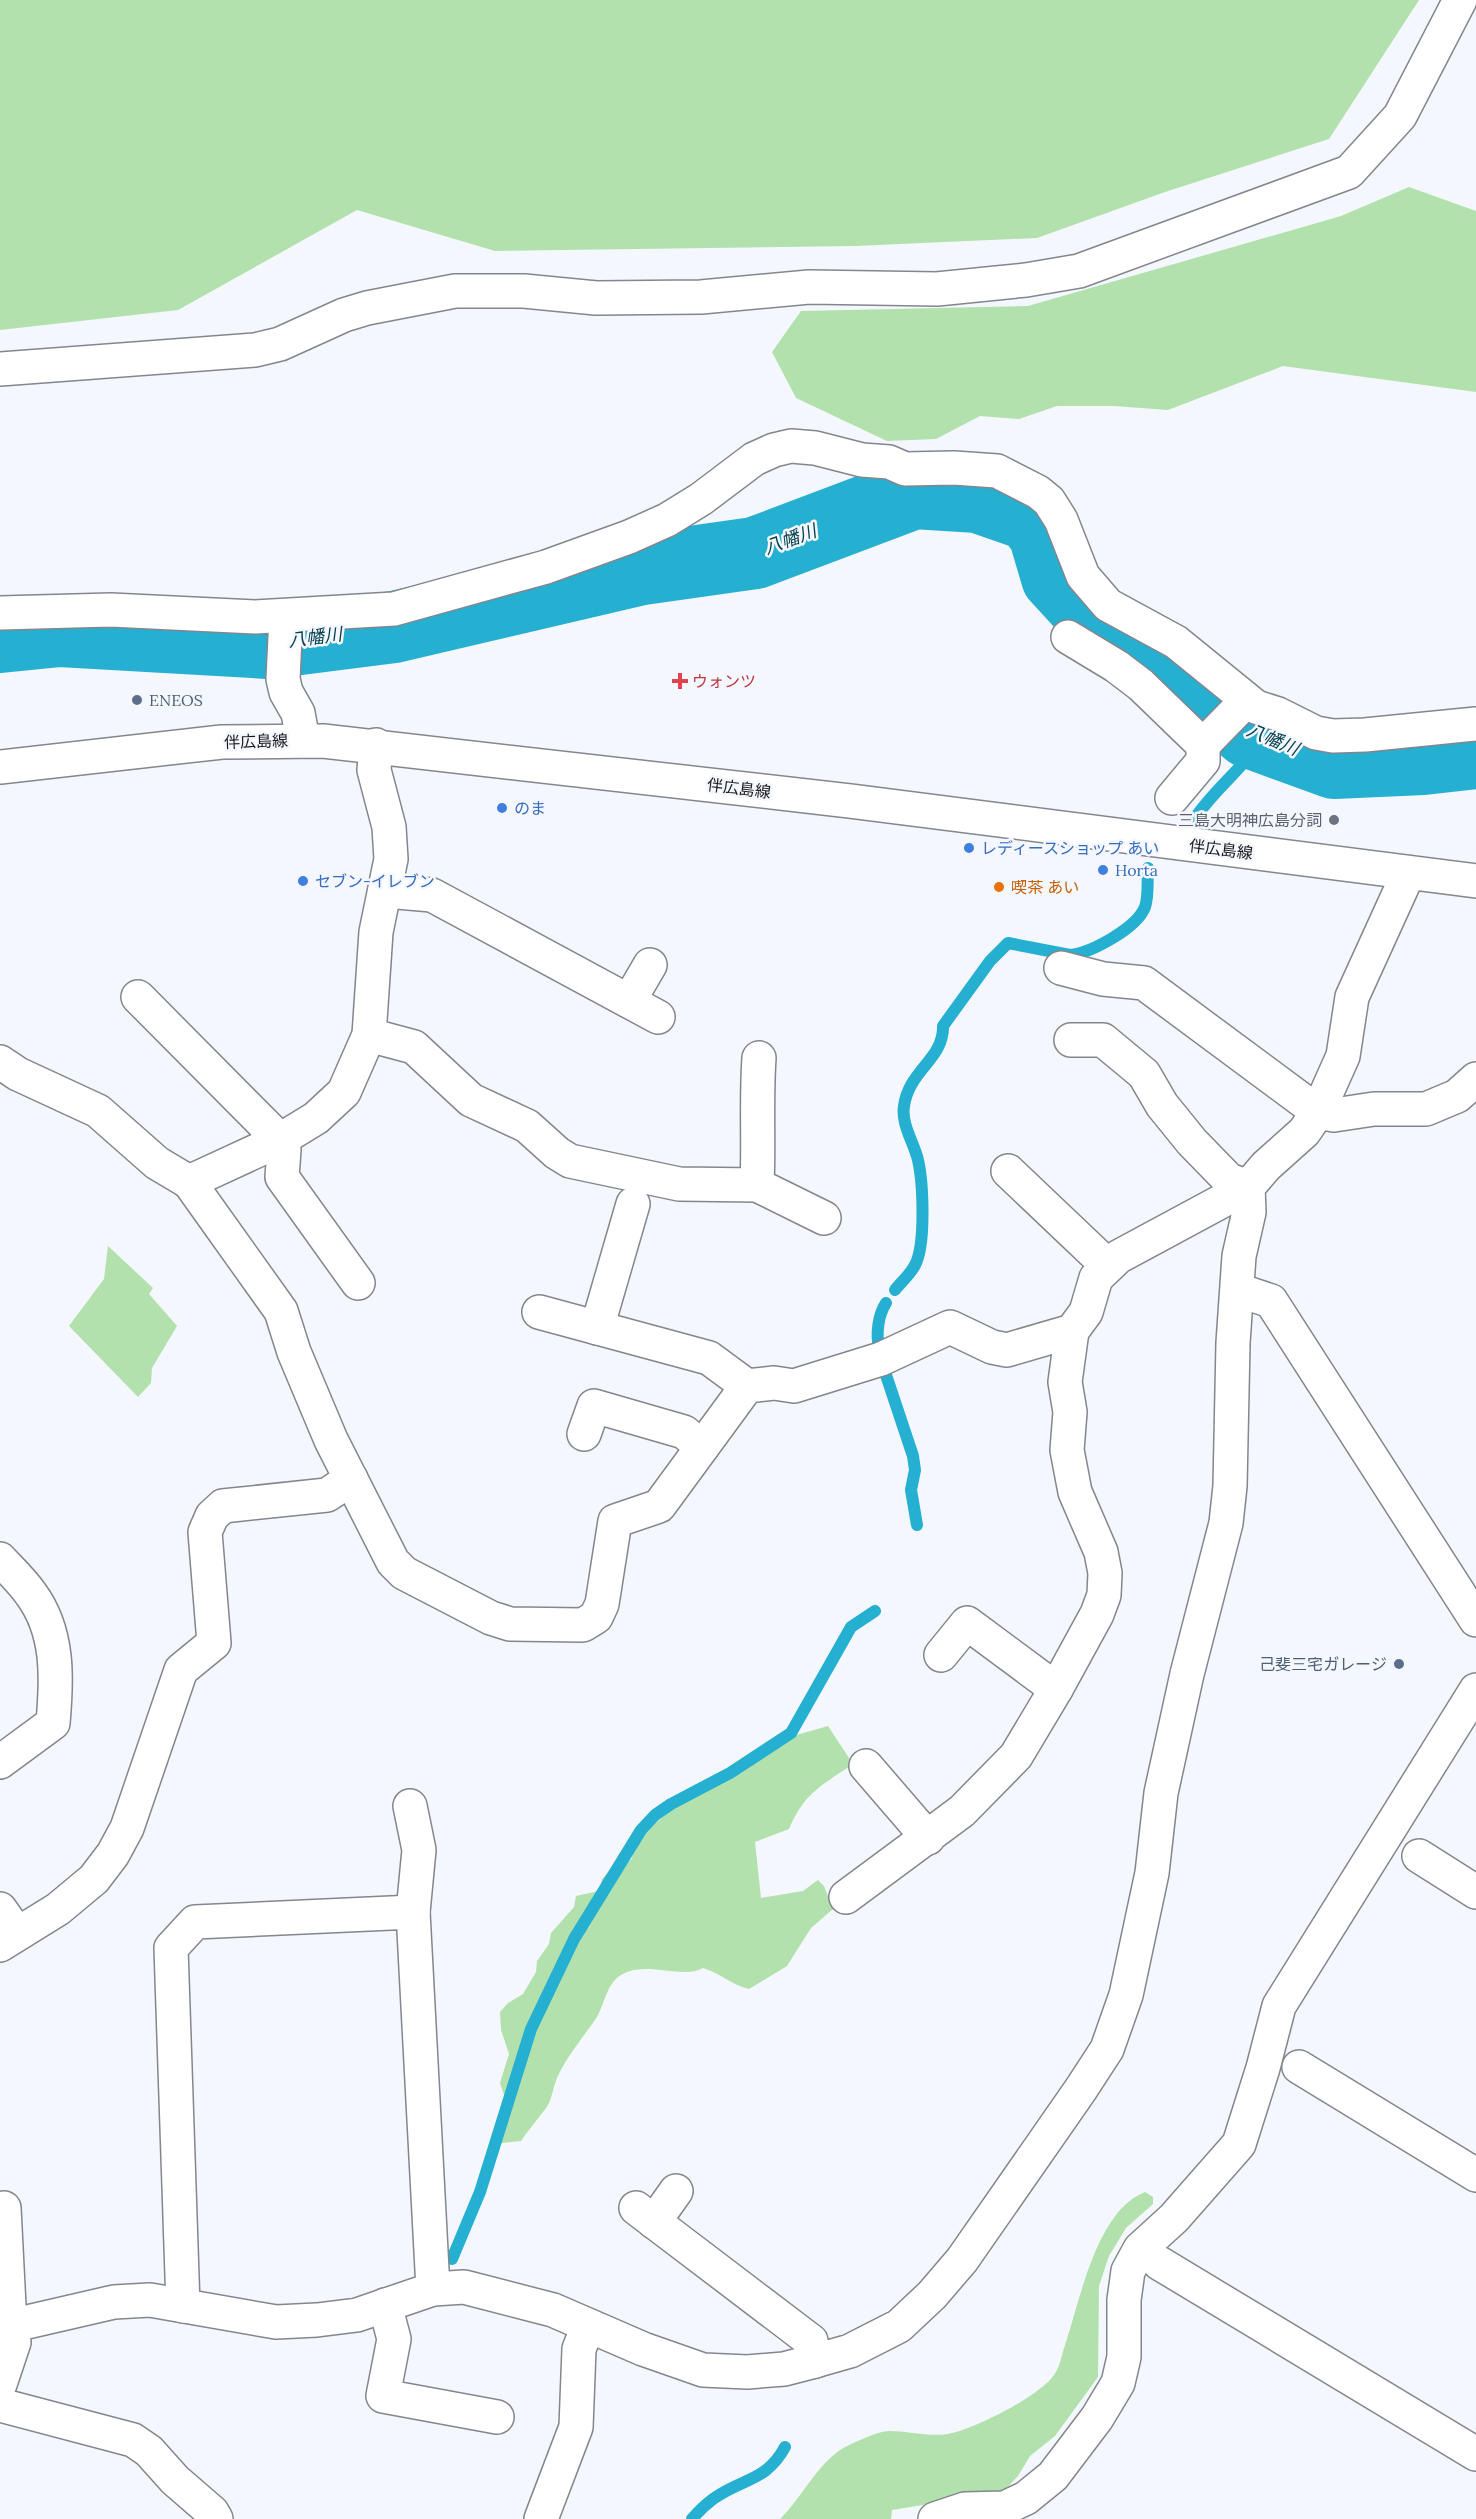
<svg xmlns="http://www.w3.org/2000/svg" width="1476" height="2519" font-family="Lora,'Noto Sans JP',serif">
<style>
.green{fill:#b2e1ad}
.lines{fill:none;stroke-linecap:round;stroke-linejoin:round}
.stream{stroke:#25afd0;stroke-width:12}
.river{stroke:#25afd0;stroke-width:72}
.minor-casing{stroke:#83868d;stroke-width:36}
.major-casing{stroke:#83868d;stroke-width:36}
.minor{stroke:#fff;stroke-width:33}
.major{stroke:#fff;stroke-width:33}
.health-dot{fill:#e0444e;stroke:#f4f7fe;stroke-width:2}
.service-dot{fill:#5c6f8a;stroke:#f4f7fe;stroke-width:2}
.shop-dot{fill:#3f7fe0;stroke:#f4f7fe;stroke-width:2}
.worship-dot{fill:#6b7280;stroke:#f4f7fe;stroke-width:2}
.food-dot{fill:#e8710a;stroke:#f4f7fe;stroke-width:2}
.labels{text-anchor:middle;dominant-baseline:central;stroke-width:5;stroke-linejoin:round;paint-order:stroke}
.health-label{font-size:16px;fill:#be3a42;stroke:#f4f7fe;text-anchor:start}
.service-label{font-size:16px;fill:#4e5e75;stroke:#f4f7fe;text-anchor:start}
.street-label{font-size:16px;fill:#18191c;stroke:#f4f7fe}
.shop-label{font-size:16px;fill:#366cbe;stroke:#f4f7fe;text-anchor:start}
.worship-label{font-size:16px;fill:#5b616d;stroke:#f4f7fe;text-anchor:end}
.food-label{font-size:16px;fill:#c56008;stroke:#f4f7fe;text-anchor:start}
.water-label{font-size:18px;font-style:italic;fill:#07414f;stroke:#f4f7fe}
</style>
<rect width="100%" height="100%" fill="#f4f7fe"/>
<g class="green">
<polygon points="0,0 1419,0 1329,139 1165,192 1037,238 855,246 495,251 357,210 178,310 0,330"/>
<polygon points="1409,187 1476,211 1476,392 1283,366 1168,410 1114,406 1057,406 1019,419 980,416 936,439 887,441 796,398 772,352 801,311 1028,306 1341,216"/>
<polygon points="108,1246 153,1288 149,1294 177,1326 152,1368 151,1383 138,1397 69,1326 104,1279"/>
<path d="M828 1726 853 1764C821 1786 805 1792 789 1829L755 1842 761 1898 803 1891 818 1880 824 1886 833 1909 811 1928 787 1966 749 1989C732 1985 720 1973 703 1968 684 1979 651 1963 627 1972 605 1980 606 2005 595 2020 581 2040 567 2056 557 2078 553 2087 552 2100 546 2108 538 2119 529 2129 521 2141L502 2143 493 2141 506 2101 500 2083 509 2054 501 2030 500 2012 508 2003 523 1994 536 1972 537 1961 549 1944 551 1933 574 1907 576 1896 599 1891 602 1879 610 1870 620 1871 632 1858 635 1845 648 1829 674 1808 722 1782 793 1736Z"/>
<path d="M1145 2192 1153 2197V2204L1126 2228 1109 2256 1099 2286 1098 2377 1055 2436 1030 2456 1018 2476 1003 2492 892 2510 891 2519H780C804 2496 819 2458 851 2444 861 2440 878 2431 889 2431 909 2431 928 2437 948 2434 973 2430 1040 2396 1054 2375 1060 2367 1062 2354 1065 2345 1080 2301 1096 2211 1145 2192Z"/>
</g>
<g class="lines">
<g class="stream">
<path d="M1193 821C1213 790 1243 769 1263 738"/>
<path d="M895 1290C901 1282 910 1275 915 1265 926 1245 923 1182 918 1160 914 1143 901 1124 904 1106 909 1070 944 1059 943 1026L990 961 1008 943 1070 955C1091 953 1137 928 1145 907 1149 896 1147 880 1148 868"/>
<path d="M879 1348C876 1334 878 1315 886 1303"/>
<polyline points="885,1372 913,1456 915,1470 911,1490 917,1525"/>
<polyline points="452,2259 480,2192 531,2029 574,1939 641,1830 655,1815 671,1804 730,1773 791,1733 851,1627 875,1611"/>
<path d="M692 2519C698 2512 705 2505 713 2499 742 2478 766 2482 785 2447"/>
</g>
<polyline class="river" points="0,637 60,631 268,643 394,627 642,569 755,553 914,493 978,497 1030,515 1044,533 1057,577 1102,626 1116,636 1154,652 1249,732 1334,763 1423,759 1476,753"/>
<g class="minor-casing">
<g id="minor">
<polyline points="0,369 255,350 280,344 344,315 367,308 455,291 524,291 596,298 701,297 809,287 937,289 1026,280 1079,271 1349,172 1400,116 1460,0"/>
<polyline points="0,613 111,610 255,617 394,609 546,567 629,537 667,520 701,499 754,459 774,450 791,446 815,448 862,460 889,462 905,469 954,468 997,471 1038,492 1049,501 1061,520 1083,576 1108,605 1176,642 1256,707 1278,714 1316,733 1333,736 1365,735 1476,724"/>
<polyline points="286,616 283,679 286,692 298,713 303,740"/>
<polyline points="1068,637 1116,666 1141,685 1203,745 1203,761 1172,798"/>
<polyline points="376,745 374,770 389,827 391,859 376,932 369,1035 344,1092 316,1118 280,1140 189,1182 281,1311 294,1352 331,1440 393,1562 404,1573 491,1618 510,1624 583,1625 596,1617 602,1604 615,1521 659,1506 747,1386 774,1383 794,1386 881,1359 950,1327 992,1347 1007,1350 1072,1331 1086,1312 1096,1278 1118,1257 1248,1187"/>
<polyline points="1203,745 1246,701"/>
<polyline points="386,891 432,895 658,1017"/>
<polyline points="1061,968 1103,979 1144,983 1318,1112 1334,1115 1374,1109 1426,1109 1457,1096 1476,1079"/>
<polyline points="138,997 280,1140 284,1150 282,1177 358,1283"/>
<polyline points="629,1001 650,965"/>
<polyline points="369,1035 414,1047 471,1100 527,1126 557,1153 570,1161 679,1184 757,1185 824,1218"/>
<polyline points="1071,1040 1103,1040 1144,1074 1162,1105 1192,1142 1229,1180 1248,1187"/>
<polyline points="0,1062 18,1074 98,1111 157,1163 189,1182"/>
<polyline points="1008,1171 1108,1266"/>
<path d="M757 1185C759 1143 756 1101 759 1058"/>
<polyline points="1238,1290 1271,1301 1476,1620"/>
<polyline points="539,1312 709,1358 747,1386"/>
<polyline points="597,1328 633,1204"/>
<polyline points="584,1434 594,1406 684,1432 702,1447"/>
<path d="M0 1559C10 1570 22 1581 31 1594 59 1632 57 1678 53 1723L0 1762"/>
<polyline points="941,1655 967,1623 1056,1689"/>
<polyline points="866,1766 928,1838"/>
<polyline points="410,1806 419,1850 413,1912"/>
<polyline points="1419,1856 1476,1892"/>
<polyline points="846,1897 962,1811 1016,1756 1056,1689 1097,1614 1104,1595 1105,1573 1101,1552 1075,1492 1067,1450 1070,1412 1065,1382 1072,1331"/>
<polyline points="0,1909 17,1933"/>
<polyline points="0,1945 58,1909 94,1879 113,1854 127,1828 181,1670 214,1643 205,1532 212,1516 223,1506 327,1495 351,1479"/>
<polyline points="1299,2067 1476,2175"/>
<polyline points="636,2208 811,2341 815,2361"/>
<polyline points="654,2222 676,2191"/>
<polyline points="1159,2263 1476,2454"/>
<polyline points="385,2305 394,2339 383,2396 497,2417"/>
<polyline points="183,2306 171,1948 195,1922 413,1912 433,2289"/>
<polyline points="0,2322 10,2326 114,2302 150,2300 276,2322 317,2320 357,2315 433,2289 464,2287 553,2310 643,2349 703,2370 747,2372 784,2369 815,2361 850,2351 899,2326 932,2295 962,2260 1081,2089 1107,2049 1126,1995 1152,1873 1161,1793 1187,1674 1226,1523 1230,1486 1233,1343 1239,1256 1249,1212 1248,1187 1266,1166 1304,1132 1318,1112 1343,1056 1352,997 1408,874"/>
<polyline points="0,2384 14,2342 10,2326 4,2208"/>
<polyline points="0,2405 133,2440 149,2451 175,2480 212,2512 216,2519"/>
<polyline points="541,2519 576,2427 579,2349 588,2326"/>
<polyline points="935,2519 965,2509 1005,2508 1026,2498 1053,2476 1097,2418 1118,2383 1124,2357 1124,2300 1128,2271 1140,2249 1174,2218 1239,2144 1263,2068 1279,2006 1476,1690"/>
</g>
</g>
<g class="major-casing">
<polyline id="major" points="0,767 222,742 323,741 850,801 1476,881"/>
</g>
<use href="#minor" class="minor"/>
<use href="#major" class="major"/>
</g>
<path class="health-dot" d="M677 672h6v6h6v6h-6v6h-6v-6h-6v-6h6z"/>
<g class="service-dot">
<circle cx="137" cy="700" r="6"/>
<circle cx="1399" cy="1664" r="6"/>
</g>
<g class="shop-dot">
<circle cx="502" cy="808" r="6"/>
<circle cx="969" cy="848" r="6"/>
<circle cx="1103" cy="870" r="6"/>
<circle cx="303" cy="881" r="6"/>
</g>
<circle class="worship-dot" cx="1334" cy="820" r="6"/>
<circle class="food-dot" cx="999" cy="887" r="6"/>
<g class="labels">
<g class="health-label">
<text x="692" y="681">ウォンツ</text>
</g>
<g class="service-label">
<text x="149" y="700">ENEOS</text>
<text x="1387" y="1664" text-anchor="end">己斐三宅ガレージ</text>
</g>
<g class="street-label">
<text transform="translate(256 741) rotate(-2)">伴広島線</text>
<text transform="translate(739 788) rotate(7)">伴広島線</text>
<text transform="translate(1221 849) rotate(7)">伴広島線</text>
</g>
<g class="shop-label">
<text x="514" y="808">のま</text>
<text x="981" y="848">レディースショップ あい</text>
<text x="1115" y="870">Horta</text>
<text x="315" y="881">セブン-イレブン</text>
</g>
<g class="worship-label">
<text x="1322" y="820">三島大明神広島分詞</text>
</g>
<g class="food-label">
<text x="1011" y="887">喫茶 あい</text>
</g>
<g class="water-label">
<text transform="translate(790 539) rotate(-20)">八幡川</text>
<text transform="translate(315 637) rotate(-7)">八幡川</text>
<text transform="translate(1273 739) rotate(23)">八幡川</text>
</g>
</g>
</svg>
